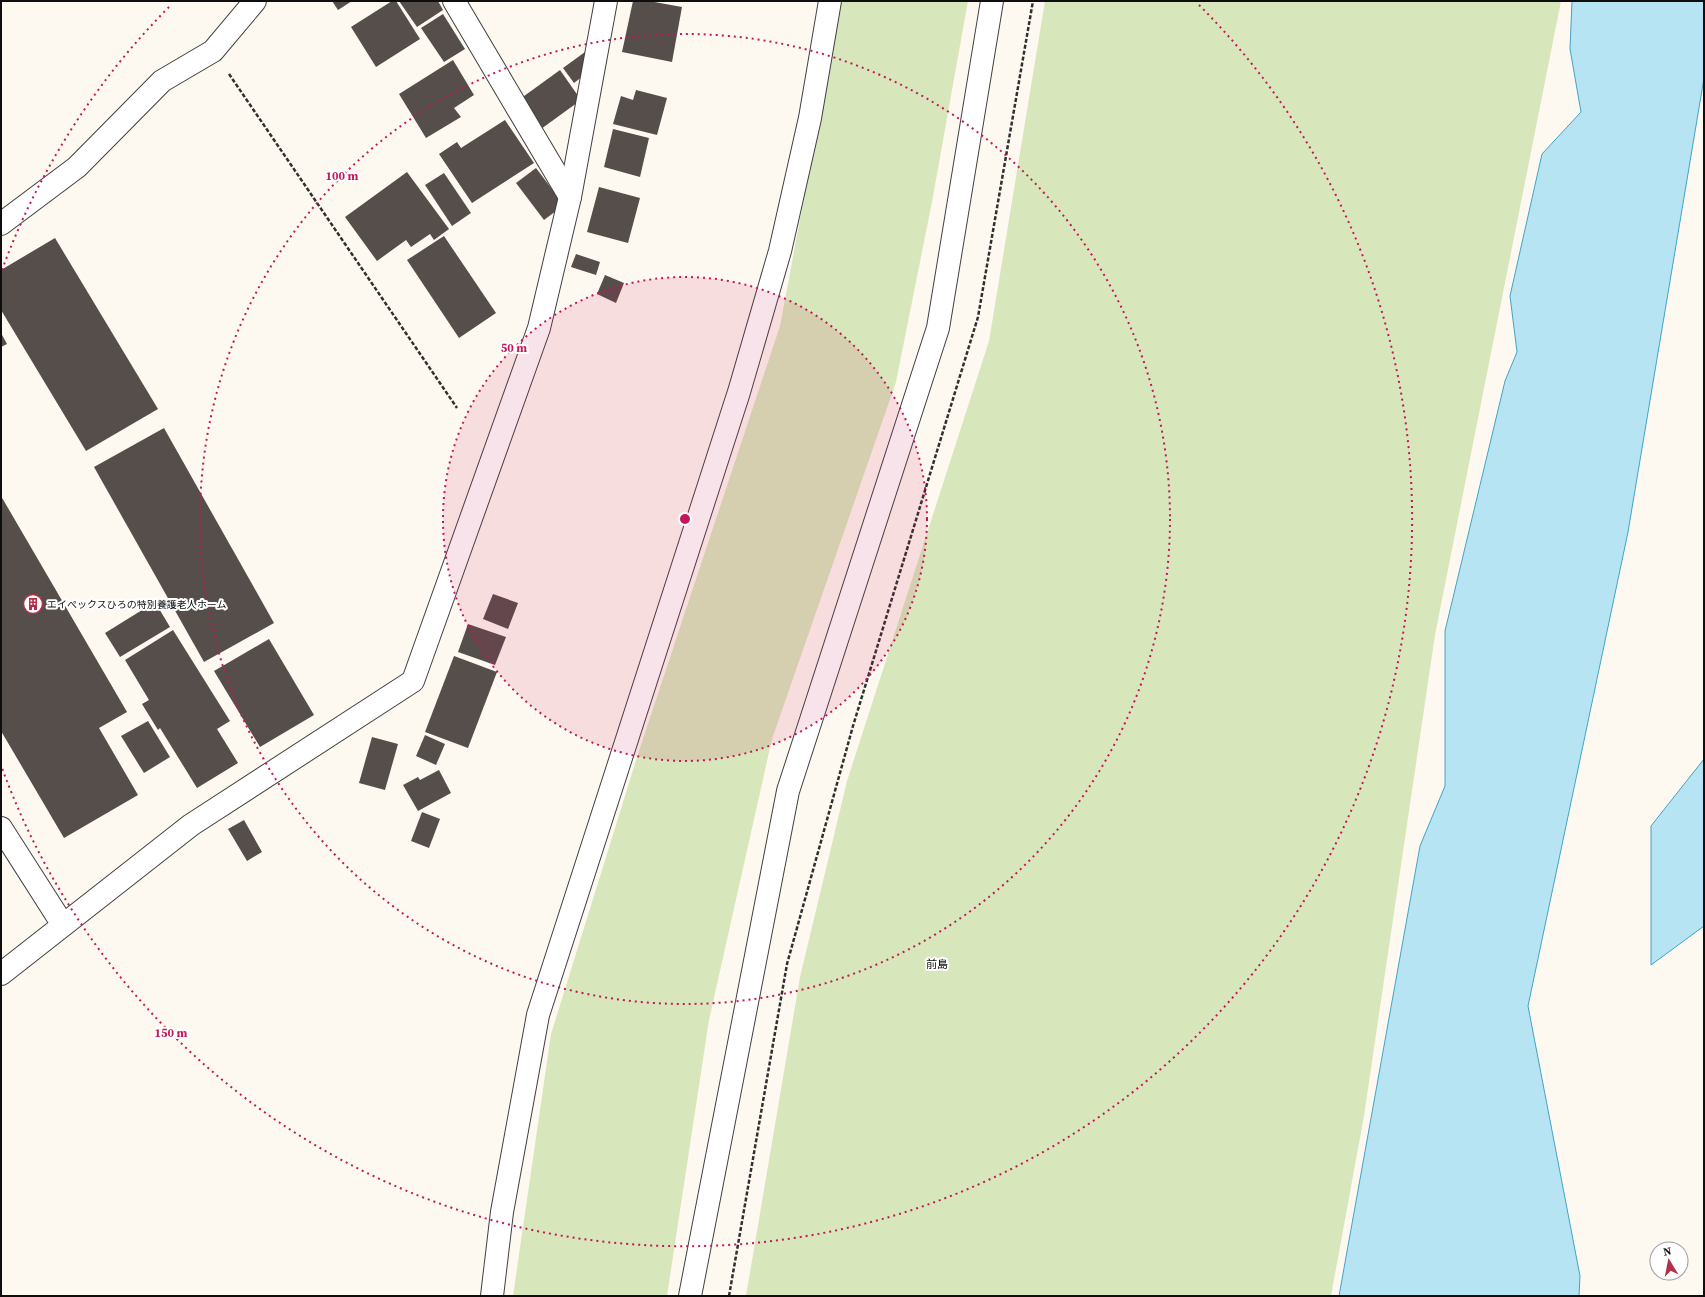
<svg xmlns="http://www.w3.org/2000/svg" width="1705" height="1297" font-family="'Source Serif 4','Noto Sans JP',serif">
<style>
.green{fill:#d8e7bb}
.water{fill:#b7e4f2;stroke:#43a3c5}
.building{fill:#564e4b}
.lines{fill:none;stroke-linecap:round;stroke-linejoin:round}
.minor-casing{stroke:#414141;stroke-width:24}
.path{stroke:#303030;stroke-width:2.5;stroke-dasharray:4 2;stroke-linecap:butt}
.minor{stroke:#fff;stroke-width:22}
.ring{fill:none;stroke:#c2185b;stroke-width:2;stroke-dasharray:2 4}
.labels{text-anchor:middle;dominant-baseline:central;stroke-width:4;stroke-linejoin:round;paint-order:stroke}
.poi-label{font-size:10px;fill:#0e0e0e;stroke:#fff;text-anchor:start}
.neighbourhood-label{font-size:11px;fill:#0e0e0e;stroke:#fff}
.centre{fill:#c2185b;stroke:#fff;stroke-width:2}
.ring-label{font-size:12px;text-anchor:middle;font-weight:bold;fill:#c2185b;stroke:#fff;stroke-width:4;stroke-linejoin:round;paint-order:stroke}
</style>
<rect width="100%" height="100%" fill="#fef9f0"/>
<g class="green">
<polygon points="841,1 968,1 932,202 896,382 772,739 709,1020 667,1296 513,1296 551,1034 638,754 780,326"/>
<polygon points="1045,1 1561,1 1435,635 1364,1116 1331,1296 746,1296 800,977 847,781 989,341"/>
</g>
<g class="water">
<polygon points="1572,1 1704,1 1704,78 1628,532 1528,1006 1580,1276 1579,1296 1339,1296 1420,846 1445,786 1445,631 1505,381 1517,352 1510,296 1542,154 1581,112 1570,49"/>
<polygon points="1704,759 1704,926 1651,965 1651,826"/>
</g>
<g class="building">
<polygon points="332,1 352,1 338,10"/>
<polygon points="392,1 396,1 420,39 376,67 351,27"/>
<polygon points="399,1 438,1 443,10 417,27"/>
<polygon points="633,1 649,1 682,7 672,62 622,52"/>
<polygon points="443,14 465,49 444,62 421,28"/>
<polygon points="585,52 591,70 574,83 563,68"/>
<polygon points="453,60 474,95 454,108 461,117 426,138 399,94"/>
<polygon points="560,70 581,100 541,129 520,99"/>
<polygon points="636,90 667,98 657,135 613,124 621,96 633,100"/>
<polygon points="505,120 534,163 472,203 439,154 457,142 461,148"/>
<polygon points="613,129 649,138 640,177 604,167"/>
<polygon points="536,168 564,205 544,220 516,183"/>
<polygon points="407,172 449,229 434,240 430,234 411,247 406,240 377,261 345,217"/>
<polygon points="444,173 471,213 452,226 425,185"/>
<polygon points="599,187 640,198 628,243 587,232"/>
<polygon points="444,236 496,313 459,338 407,260"/>
<polygon points="55,238 158,409 86,451 1,310 1,270"/>
<polygon points="576,254 600,262 596,275 571,267"/>
<polygon points="605,275 624,283 616,303 597,294"/>
<polygon points="1,333 7,344 1,347"/>
<polygon points="164,428 274,623 204,662 94,467"/>
<polygon points="1,496 127,712 99,728 138,795 64,838 1,731"/>
<polygon points="493,594 518,603 508,629 483,619"/>
<polygon points="155,602 170,627 120,657 105,633"/>
<polygon points="468,624 506,637 495,665 458,652"/>
<polygon points="173,630 230,721 217,729 238,763 197,788 160,728 158,730 142,704 149,700 125,660"/>
<polygon points="269,639 314,715 260,747 214,671"/>
<polygon points="454,656 497,672 468,748 425,732"/>
<polygon points="148,721 170,757 144,773 121,736"/>
<polygon points="425,735 445,744 436,765 416,756"/>
<polygon points="372,737 398,744 385,790 359,783"/>
<polygon points="439,770 451,793 418,811 403,785 418,777 420,780"/>
<polygon points="422,812 440,819 429,848 411,841"/>
<polygon points="244,820 262,852 247,861 228,829"/>
</g>
<g class="lines">
<g class="minor-casing">
<g id="minor">
<polyline points="454,1 570,197"/>
<polyline points="1,224 77,167 162,81 213,51 255,1"/>
<polyline points="1,828 63,925"/>
<polyline points="1,974 191,825 413,681 539,328 570,197 606,1"/>
<polyline points="492,1296 502,1212 538,1015 739,392 780,251 810,118 830,1"/>
<polyline points="690,1296 788,791 938,328 992,1"/>
</g>
</g>
<g class="path">
<polyline points="229,74 457,408"/>
<polyline points="729,1296 787,964 853,726 978,317 1033,1"/>
</g>
<use href="#minor" class="minor"/>
</g>
<circle cx="685" cy="519" r="242" fill="#c2185b" fill-opacity=".12"/>
<g class="ring">
<circle cx="685" cy="519" r="242"/>
<circle cx="685" cy="519" r="485"/>
<path d="M2 270A727 727 0 0 1 171 5M1199 5A727 727 0 1 1 2 768"/>
</g>
<defs>
<g id="building-ring" transform="scale(1)"><circle r="9.5" fill="#fff" stroke="#b62e47" stroke-width="1.5"/><path d="M-4-6H4V6H1V3H-1V6H-4ZM-2.5-4.3h1.7v1.8h-1.7ZM.8-4.3h1.7v1.8H.8ZM-2.5-1h1.7V.8h-1.7ZM.8-1h1.7V.8H.8Z" fill="#b62e47"/></g>
</defs>
<g fill-rule="evenodd">
<use href="#building-ring" x="33" y="604"/>
</g>
<g class="labels">
<g class="poi-label">
<text x="47" y="604">エイぺックスひろの特別養護老人ホーム</text>
</g>
<g class="neighbourhood-label">
<text x="937" y="964">前島</text>
</g>
</g>
<circle cx="685" cy="519" r="6" class="centre"/>
<g class="ring-label">
<text x="342" y="180">100 m</text>
<text x="514" y="352">50 m</text>
<text x="171" y="1037">150 m</text>
</g>
<rect width="1705" height="1297" fill="none" stroke="#0e0e0e" stroke-width="4"/>
<g transform="translate(1669 1261) rotate(350)"><circle r="19" fill="#ffffff" stroke="#9f9f9f"/>
<path d="M0-3L7 15L0 10L-7 15Z" fill="#b62e47"/>
<text y="-6" font-size="11" font-weight="bold" text-anchor="middle" fill="#0e0e0e">N</text>
</g>
</svg>
